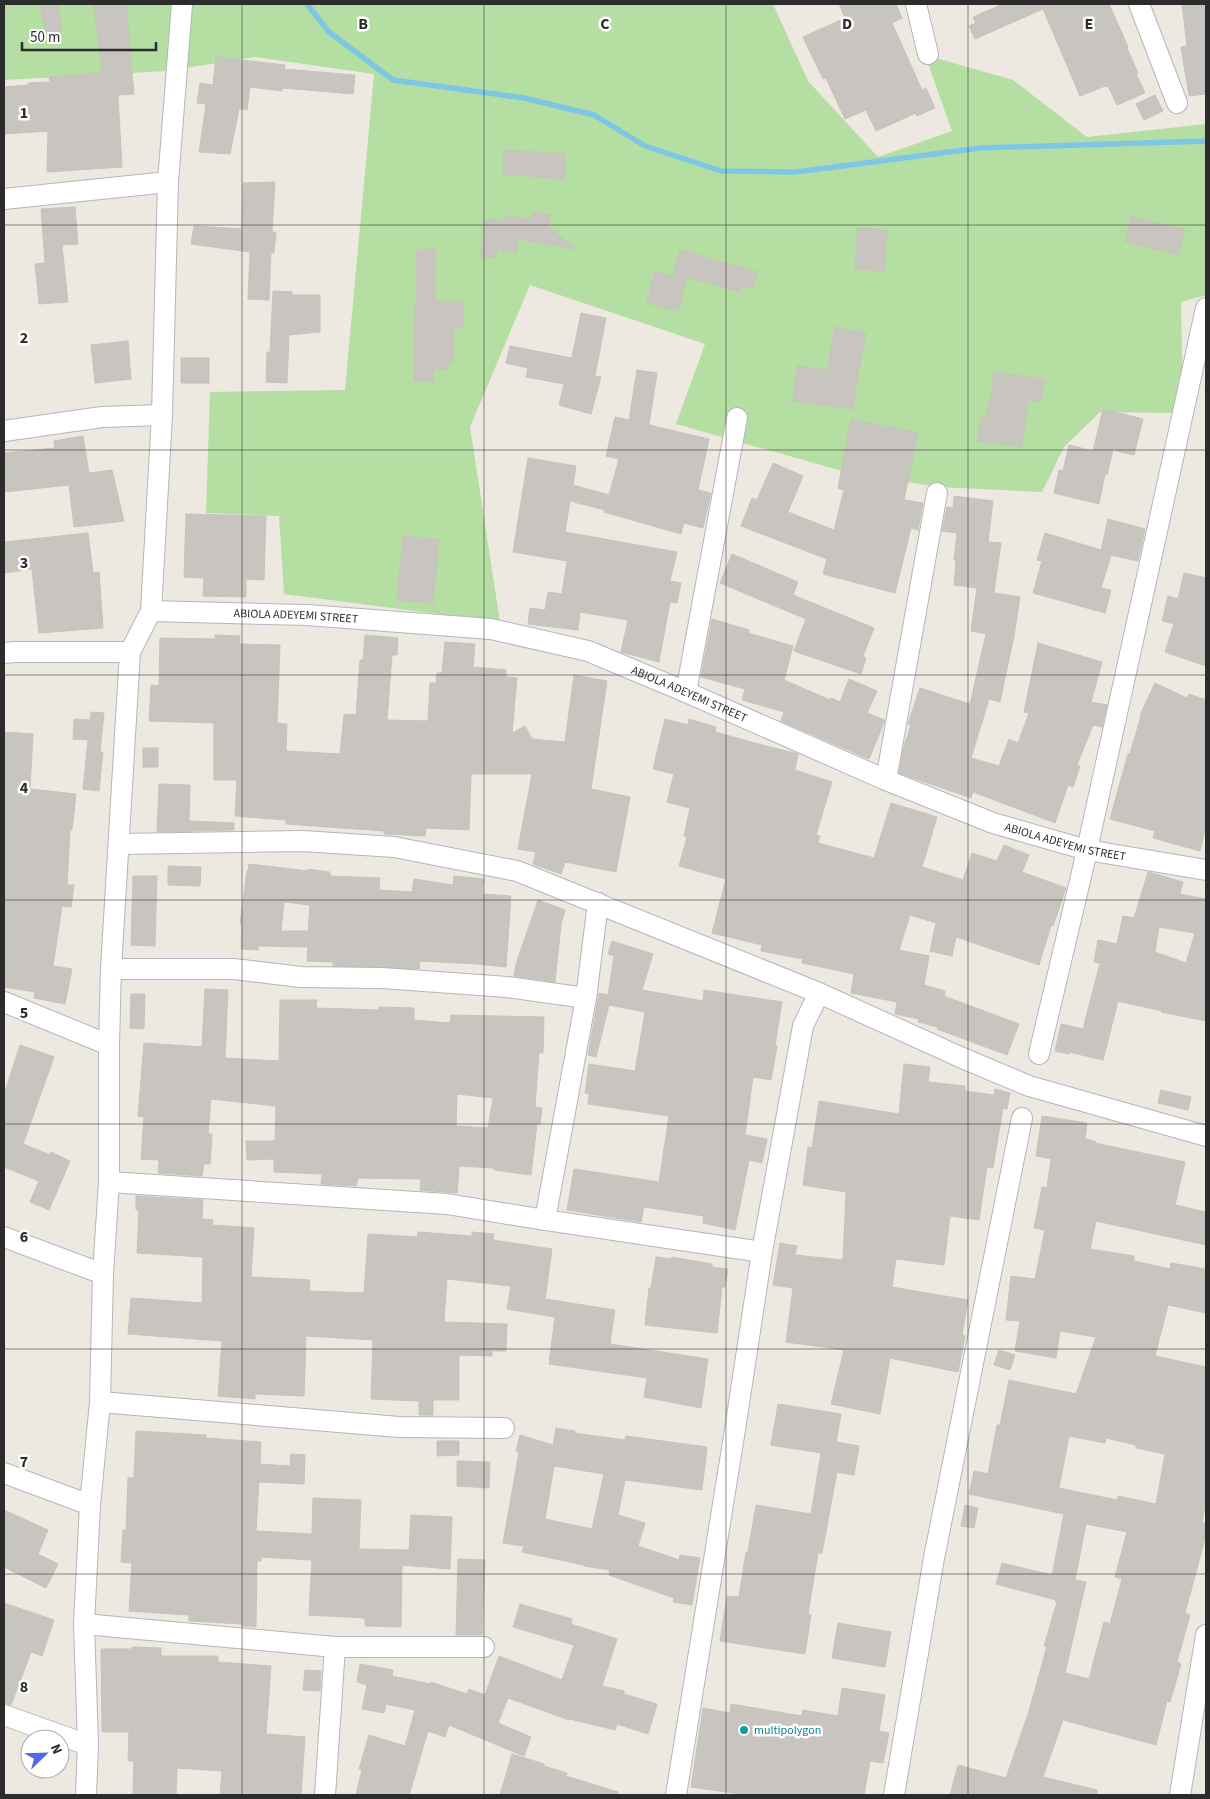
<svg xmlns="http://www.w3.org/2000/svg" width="1210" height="1799" font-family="'Source Sans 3',sans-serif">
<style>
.grass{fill:#b5dea2}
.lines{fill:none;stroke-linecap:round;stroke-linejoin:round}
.stream{stroke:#7dc7e4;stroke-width:5.5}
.building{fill:#c8c4bf;stroke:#c8c3ba;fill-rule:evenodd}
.minor-casing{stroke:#b4b6be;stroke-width:22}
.minor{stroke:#fff;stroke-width:20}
.grid{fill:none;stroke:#2c2c2c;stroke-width:1;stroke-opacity:0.55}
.culture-dot{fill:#0f9aa8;stroke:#fff;stroke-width:2}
.labels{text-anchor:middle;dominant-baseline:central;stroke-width:5;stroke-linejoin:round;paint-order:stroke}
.street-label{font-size:12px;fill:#2c2c2c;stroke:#fff}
.culture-label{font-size:12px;fill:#0d838f;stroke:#fff;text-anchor:start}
.grid-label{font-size:16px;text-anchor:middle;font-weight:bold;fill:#2c2c2c;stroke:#fff;stroke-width:5;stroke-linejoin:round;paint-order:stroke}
</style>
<rect width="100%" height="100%" fill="#ede8e0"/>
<polygon class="grass" points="4,4 773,4 808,81 878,157 952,131 925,55 1013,80 1087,137 1206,124 1206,295 1181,302 1183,413 1100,412 1064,447 1042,492 938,487 842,471 676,424 705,344 530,285 470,427 500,622 284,594 279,516 206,513 210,392 345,390 374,74 255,57 166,71 4,80"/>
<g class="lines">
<polyline class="stream" points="307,4 329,32 393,80 524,98 594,115 645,146 721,171 796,172 980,148 1206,141"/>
</g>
<g class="building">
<polygon points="40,4 57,4 62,30 46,34"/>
<polygon points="94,4 126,4 134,94 118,95 122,167 47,172 48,131 4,134 4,87 28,85 28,83 50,82 49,77 102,73"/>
<polygon points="839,4 896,4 902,18 892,23 922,90 926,88 935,108 917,116 916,113 876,131 866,110 845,119 826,78 823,79 803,37 845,18"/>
<polygon points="1003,4 1109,4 1128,47 1127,48 1138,73 1136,74 1145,93 1117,105 1108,86 1106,87 1105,86 1080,96 1043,9 975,39 969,26 976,23 973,17"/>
<polygon points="1182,4 1206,4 1206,94 1189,96 1181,47 1187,46"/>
<polygon points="216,57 285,65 284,69 355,75 353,94 282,88 282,91 250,87 247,110 239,109 230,154 199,152 206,104 197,103 200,83 213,85"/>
<polygon points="1155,95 1163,111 1144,120 1136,104"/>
<polygon points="504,150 565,154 564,179 503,174"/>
<polygon points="275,182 272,232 276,232 274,253 271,252 269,300 248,299 250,252 191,244 194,226 242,229 243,183"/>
<polygon points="75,207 78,244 62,245 68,302 39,304 35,264 45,263 41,209"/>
<polygon points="533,212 550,215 548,227 576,249 518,239 517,252 497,250 496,258 481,256 485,219 505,221 506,216 532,219"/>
<polygon points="1131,216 1185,230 1178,255 1125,241"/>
<polygon points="858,228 887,230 884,271 855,269"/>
<polygon points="435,249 436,301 463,302 463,328 453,328 453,363 448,363 448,370 434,369 434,381 414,381 415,305 417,305 416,250"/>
<polygon points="680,250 757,272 753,288 742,285 740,292 687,277 678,311 647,303 655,272 673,277"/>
<polygon points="273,291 292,292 292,295 320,295 320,332 289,335 287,383 266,382 267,352 270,352"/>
<polygon points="581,313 606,318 595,376 601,377 591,414 559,405 564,384 526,377 528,368 506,363 510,346 572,358"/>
<polygon points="835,327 866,333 857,379 853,409 793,401 797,366 827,370"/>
<polygon points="128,341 131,379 95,383 91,345"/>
<rect x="181" y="358" width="28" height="25"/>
<polygon points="637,370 657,373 649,425 709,439 698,490 711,493 703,528 684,523 681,534 604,512 605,510 570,501 565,532 677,552 670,581 681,583 677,603 670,602 659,662 621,652 628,620 580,612 578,630 528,624 530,608 545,610 548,592 562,594 567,561 513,552 528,458 576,466 573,485 609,495 619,459 606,456 615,417 629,420"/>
<polygon points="994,372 1044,379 1041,402 1028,400 1022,447 978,441 981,418 985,418 990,396 991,397"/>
<polygon points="1103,409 1143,419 1134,455 1113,450 1107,475 1105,474 1099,504 1054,493 1059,470 1063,471 1069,445 1093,451"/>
<polygon points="851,419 918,433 904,500 923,503 918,530 911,528 895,593 823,574 827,559 741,526 752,498 757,500 773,463 803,476 788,512 834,530 844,490 838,488"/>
<polygon points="83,436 89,473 112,470 124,521 74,527 69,485 4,492 4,453 55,448 54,441"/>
<polygon points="954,496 993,501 988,542 1001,543 994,593 1020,597 1014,636 1000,702 989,699 971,758 999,766 1009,739 1018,743 1029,713 1024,712 1038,643 1102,662 1091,702 1107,705 1102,727 1093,725 1077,765 1080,766 1073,787 1068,785 1055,823 973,792 971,798 899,773 904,746 911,725 908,724 920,688 970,704 986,634 971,631 977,588 954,585 956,560 954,560 957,533 942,531 947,507 953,508"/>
<polygon points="186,514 266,516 264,580 246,579 246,597 203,596 204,578 184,577"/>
<polygon points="1108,519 1145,529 1138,561 1111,555 1101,588 1111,590 1105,613 1033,593 1042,561 1037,560 1045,533 1101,550"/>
<polygon points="88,533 93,573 99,572 103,628 39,633 32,569 4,573 4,542"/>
<polygon points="403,536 439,540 433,603 397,600"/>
<polygon points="732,554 798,582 793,595 874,628 863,656 866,658 861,674 794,651 806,619 720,583"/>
<polygon points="1184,573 1206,578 1206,666 1165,652 1174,624 1162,621 1168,596 1178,599"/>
<polygon points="712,619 749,630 748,633 793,646 784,680 830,700 831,698 840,702 849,679 877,691 867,713 885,720 869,759 781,721 784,712 742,700 745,689 701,677"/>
<polygon points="215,635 240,636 239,644 280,645 277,723 287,724 286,751 340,754 344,714 356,715 360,660 363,660 365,635 398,638 397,655 392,655 387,720 428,721 430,683 436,683 437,673 442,673 445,642 475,644 473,667 506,670 506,677 517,678 512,733 525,726 532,739 565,742 574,675 607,681 591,789 630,797 616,872 565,862 561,874 533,864 536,852 518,849 532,774 471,774 469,830 426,828 425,836 384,834 384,831 286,824 286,820 235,816 237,780 214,780 214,723 149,721 151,685 159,686 160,638 215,639"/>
<polygon points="1155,683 1187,698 1189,694 1206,700 1206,825 1200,851 1153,838 1155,831 1110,819 1128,754 1130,754 1141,716 1140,715"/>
<polygon points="91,712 104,713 100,752 103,752 99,791 83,789 88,740 73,739 74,719 90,720"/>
<polygon points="665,719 688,725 689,719 716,727 715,732 766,746 795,753 798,754 795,770 832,782 816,835 820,836 818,843 874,858 891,803 937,817 922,867 963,880 972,853 997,861 1004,845 1029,855 1022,872 1066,888 1053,926 1051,925 1039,965 956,937 952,956 930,951 936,923 910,915 899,950 929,956 924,985 945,991 944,996 1019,1024 1007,1055 937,1029 938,1027 918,1022 919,1019 895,1014 897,1002 851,993 854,974 802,963 803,959 761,951 762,945 712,933 726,879 679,866 687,837 684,836 690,808 667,802 674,774 653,769"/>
<polygon points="4,732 33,734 30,789 76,794 72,830 70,830 67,885 74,885 71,907 62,906 53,966 72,969 65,1004 34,998 35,992 4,987 4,897 6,872 4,871"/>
<rect x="143" y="748" width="15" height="19"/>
<polygon points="159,784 190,785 189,821 234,823 234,830 157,832"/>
<path d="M249 864 308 871V869L330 872V876L380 878 379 890 412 892 414 879 453 885 454 876 484 879 482 894 511 896 506 967 478 964 420 961 419 969 333 966V962L307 961 308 947 258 946V950L241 949 242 924H240L247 871H248ZM284 902 310 905 308 931H281Z"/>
<polygon points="168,866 201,867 200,886 168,885"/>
<path d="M1148 872 1183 882 1180 894 1206 899V1021L1161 1012 1162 1011 1118 1001 1103 1060 1069 1052V1054L1055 1051 1061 1024 1083 1029 1100 963 1094 962 1098 940 1117 944 1123 916 1134 918ZM1159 927 1195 933 1186 963 1155 952Z"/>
<polygon points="133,876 157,876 155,946 131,945"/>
<polygon points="538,900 565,910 561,924 555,982 514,976 516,964"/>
<polygon points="612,941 653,954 642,990 703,1001 704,990 782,1002 775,1045 777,1046 771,1080 753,1077 745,1135 767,1139 762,1163 749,1160 735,1230 703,1223 704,1216 644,1207 641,1222 567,1210 574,1169 659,1182 669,1116 588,1104 589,1094 585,1093 589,1064 635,1071 645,1012 609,1005 596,1057 588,1055 599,993 608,995 614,956 608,954"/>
<path d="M205 989 228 990 225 1058 279 1061 280 1000H317L316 1008 379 1010V1007L414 1008V1020L450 1023 451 1015 544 1017 543 1053H539L535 1107 542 1108 540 1124H537L531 1175 494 1170V1168L459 1166 457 1193 420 1190 421 1179 358 1178 356 1186 321 1184 322 1174 274 1172V1159L247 1160 246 1141H275L276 1106 211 1099 208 1134H212L210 1164H204L202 1176 158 1173 159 1160 141 1159 144 1117 138 1116 144 1043 202 1047ZM457 1094 493 1098 488 1128 456 1126Z"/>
<polygon points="131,994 145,994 144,1029 130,1028"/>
<polygon points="20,1045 54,1057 23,1144 50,1155 51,1152 70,1161 49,1210 30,1202 39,1181 4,1167 4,1095"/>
<polygon points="904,1064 930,1067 928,1082 965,1086 965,1091 994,1095 995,1089 1010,1093 1007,1109 1003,1108 993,1168 987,1167 979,1220 950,1216 944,1265 896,1259 892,1287 968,1300 962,1335 965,1336 958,1372 890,1358 880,1414 831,1404 844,1350 786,1342 793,1288 773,1285 780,1243 797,1246 795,1255 843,1260 846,1192 803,1185 808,1147 812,1148 819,1101 899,1114"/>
<polygon points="1161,1090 1191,1097 1188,1110 1158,1103"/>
<path d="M1042 1116 1087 1123 1085 1139 1095 1141V1143L1185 1162 1175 1205 1206 1212V1245L1096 1221 1090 1249 1134 1256V1261L1170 1269 1171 1263 1206 1269V1313L1168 1305 1155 1356 1206 1367V1499L1202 1523 1206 1524V1535L1185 1613 1190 1615 1177 1662 1181 1664 1170 1702 1167 1701 1156 1745 1063 1720 1043 1777 1097 1790V1795H950L958 1765 1006 1778 1029 1711 1047 1646H1044L1057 1602 1055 1601 1056 1600 996 1584 1002 1563 1052 1575 1064 1514 969 1494 974 1471 988 1474 997 1425H1000L1009 1380 1076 1394 1096 1337 1060 1331 1056 1358 1015 1351 1020 1321 1006 1320 1011 1276 1035 1279 1045 1230 1034 1228 1042 1187 1047 1188 1051 1159 1036 1156ZM1069 1436 1105 1443 1106 1438 1136 1445V1448L1165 1454 1156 1504 1118 1496 1117 1500 1059 1488ZM1086 1524 1127 1532 1115 1577 1122 1579 1110 1624 1104 1622 1089 1679 1065 1673 1086 1582 1075 1580Z"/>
<polygon points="136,1196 203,1200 202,1219 213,1220 212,1225 254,1228 251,1277 310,1280 309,1291 364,1293 368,1234 417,1237 418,1232 472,1236 472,1232 494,1234 493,1240 552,1249 545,1299 615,1310 610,1344 708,1359 701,1408 644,1397 647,1378 549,1364 555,1317 507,1309 511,1286 447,1279 444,1322 507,1324 506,1351 492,1351 492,1356 459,1355 459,1400 433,1400 433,1415 419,1415 419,1401 371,1399 373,1340 306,1336 304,1396 255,1394 255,1399 218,1396 222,1341 128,1334 131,1298 202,1303 203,1257 137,1253 139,1210 136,1210"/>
<polygon points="656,1257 671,1259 672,1257 712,1264 712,1267 728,1269 725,1287 722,1287 717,1333 645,1325 649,1288 651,1288"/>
<polygon points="999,1350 1015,1355 1010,1370 994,1365"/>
<polygon points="778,1404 841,1414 836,1442 859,1446 854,1475 837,1472 822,1553 818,1553 808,1614 811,1615 805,1654 720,1641 727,1596 739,1597 746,1552 748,1552 756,1505 811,1514 821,1453 771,1445"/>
<path d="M556 1428 575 1431 574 1433 625 1440 626 1436 707 1447 702 1490 625 1480 618 1515 645 1523 638 1546 679 1560 680 1555 700 1558 692 1605 673 1602 674 1598 609 1575 610 1570 584 1566V1565L522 1552 524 1546 503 1543 519 1452 516 1451 520 1435 553 1445ZM554 1466 604 1474 592 1529 545 1519Z"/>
<polygon points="136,1431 206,1435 206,1438 261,1442 260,1464 290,1466 291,1454 305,1455 304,1484 259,1482 256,1531 312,1534 313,1498 361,1500 359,1549 409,1550 411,1515 452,1517 450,1569 402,1565 401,1627 365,1626 365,1618 309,1615 312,1560 261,1557 261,1561 257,1561 256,1627 242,1626 242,1624 189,1621 189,1615 129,1611 132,1563 121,1562 123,1530 126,1530 128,1478 134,1478"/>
<polygon points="437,1441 459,1441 459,1455 437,1456"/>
<polygon points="457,1461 490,1462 489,1488 457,1486"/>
<polygon points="965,1505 978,1508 974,1528 961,1526"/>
<polygon points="4,1510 48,1530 38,1554 58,1564 46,1588 4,1567"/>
<polygon points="458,1559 485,1560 482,1635 456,1635"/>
<polygon points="4,1603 54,1620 42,1656 31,1652 11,1705 4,1703"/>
<polygon points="520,1604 572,1619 571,1624 617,1639 602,1686 624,1691 624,1694 657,1704 648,1734 617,1724 615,1730 570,1719 569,1720 508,1698 498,1723 531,1737 524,1756 449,1725 445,1737 428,1731 409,1795 356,1795 362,1769 359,1769 369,1735 405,1746 415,1710 386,1704 384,1713 362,1709 367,1685 357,1682 360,1664 393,1670 392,1676 431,1684 431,1682 467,1694 469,1689 485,1695 499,1656 562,1680 574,1645 513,1627"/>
<polygon points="838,1623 891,1632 885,1667 832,1658"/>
<polygon points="132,1647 161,1648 161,1656 218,1656 218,1662 271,1666 266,1734 305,1737 301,1795 220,1795 222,1771 177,1768 176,1795 133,1795 134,1761 128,1761 129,1732 102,1732 101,1649 132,1649"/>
<polygon points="305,1670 321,1671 320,1691 303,1690"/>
<polygon points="842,1688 885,1695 879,1731 889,1733 883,1763 870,1761 864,1795 747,1795 691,1787 703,1708 730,1713 731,1704 802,1716 803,1710 838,1716"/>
<polygon points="512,1754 544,1764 544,1766 567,1773 566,1776 618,1792 617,1795 500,1795"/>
</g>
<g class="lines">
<g class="minor-casing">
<g id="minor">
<polyline points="916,4 928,54"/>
<polyline points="1139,4 1177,103"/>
<polyline points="4,199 168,182"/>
<polyline points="4,431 102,417 162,415"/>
<path id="s1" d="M151 611 307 615 491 629 588 651 686 692 886 780 993 823 1087 850 1206 870"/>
<polyline points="4,653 15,652 130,652"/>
<polyline points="686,692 737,418"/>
<polyline points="886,780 937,493"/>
<polyline points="120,844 303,841 394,847 517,871 819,993 960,1057 1029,1086 1206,1136"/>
<polyline points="111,969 234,969 301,977 382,978 507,987 586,998"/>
<polyline points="4,1002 109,1045"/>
<polyline points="1039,1054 1083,868 1206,308"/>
<polyline points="109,1182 447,1204 545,1220 762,1252"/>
<polyline points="545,1220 586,998 598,903"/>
<polyline points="4,1237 103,1274"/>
<polyline points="100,1402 399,1427 504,1428"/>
<polyline points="4,1473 90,1505"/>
<polyline points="84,1624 335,1647 484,1647"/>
<polyline points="4,1715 88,1745"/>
<polyline points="86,1795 88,1745 84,1624 90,1505 100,1402 103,1274 109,1182 109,1045 111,969 130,652 151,611 162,415 168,182 182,4"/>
<polyline points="325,1795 335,1647"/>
<polyline points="676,1795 734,1436 762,1252 803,1026 819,993"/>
<polyline points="894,1795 934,1558 1022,1118"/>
<polyline points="1180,1795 1206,1635"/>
</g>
</g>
<use href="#minor" class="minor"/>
</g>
<path class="grid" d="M242 4V1795M484 4V1795M726 4V1795M968 4V1795M4 225H1206M4 450H1206M4 675H1206M4 900H1206M4 1124H1206M4 1349H1206M4 1574H1206"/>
<circle class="culture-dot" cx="744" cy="1730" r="5"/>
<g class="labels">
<g class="street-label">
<text stroke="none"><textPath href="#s1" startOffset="145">ABIOLA ADEYEMI STREET</textPath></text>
<text stroke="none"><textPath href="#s1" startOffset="550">ABIOLA ADEYEMI STREET</textPath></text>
<text stroke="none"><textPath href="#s1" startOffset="955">ABIOLA ADEYEMI STREET</textPath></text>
</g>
<g class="culture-label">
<text x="754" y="1730">multipolygon</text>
</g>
</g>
<g class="grid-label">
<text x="363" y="29">B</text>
<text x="605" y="29">C</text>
<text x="847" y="29">D</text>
<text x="1089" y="29">E</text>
<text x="24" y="118">1</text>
<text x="24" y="343">2</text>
<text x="24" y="568">3</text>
<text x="24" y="793">4</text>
<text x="24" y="1018">5</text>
<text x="24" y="1242">6</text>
<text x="24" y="1467">7</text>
<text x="24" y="1692">8</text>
</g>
<rect width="1210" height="1799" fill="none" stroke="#2c2c2c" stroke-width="10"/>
<g transform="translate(45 1754) rotate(67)"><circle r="24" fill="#ffffff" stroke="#ababab"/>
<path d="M0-4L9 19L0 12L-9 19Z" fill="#5069ea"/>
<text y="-8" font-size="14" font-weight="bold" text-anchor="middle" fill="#2c2c2c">N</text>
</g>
<path d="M22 42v8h134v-8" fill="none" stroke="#2c2c2c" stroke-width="2.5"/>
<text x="30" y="42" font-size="15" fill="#2c2c2c" stroke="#ffffff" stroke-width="4" paint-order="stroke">50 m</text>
</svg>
